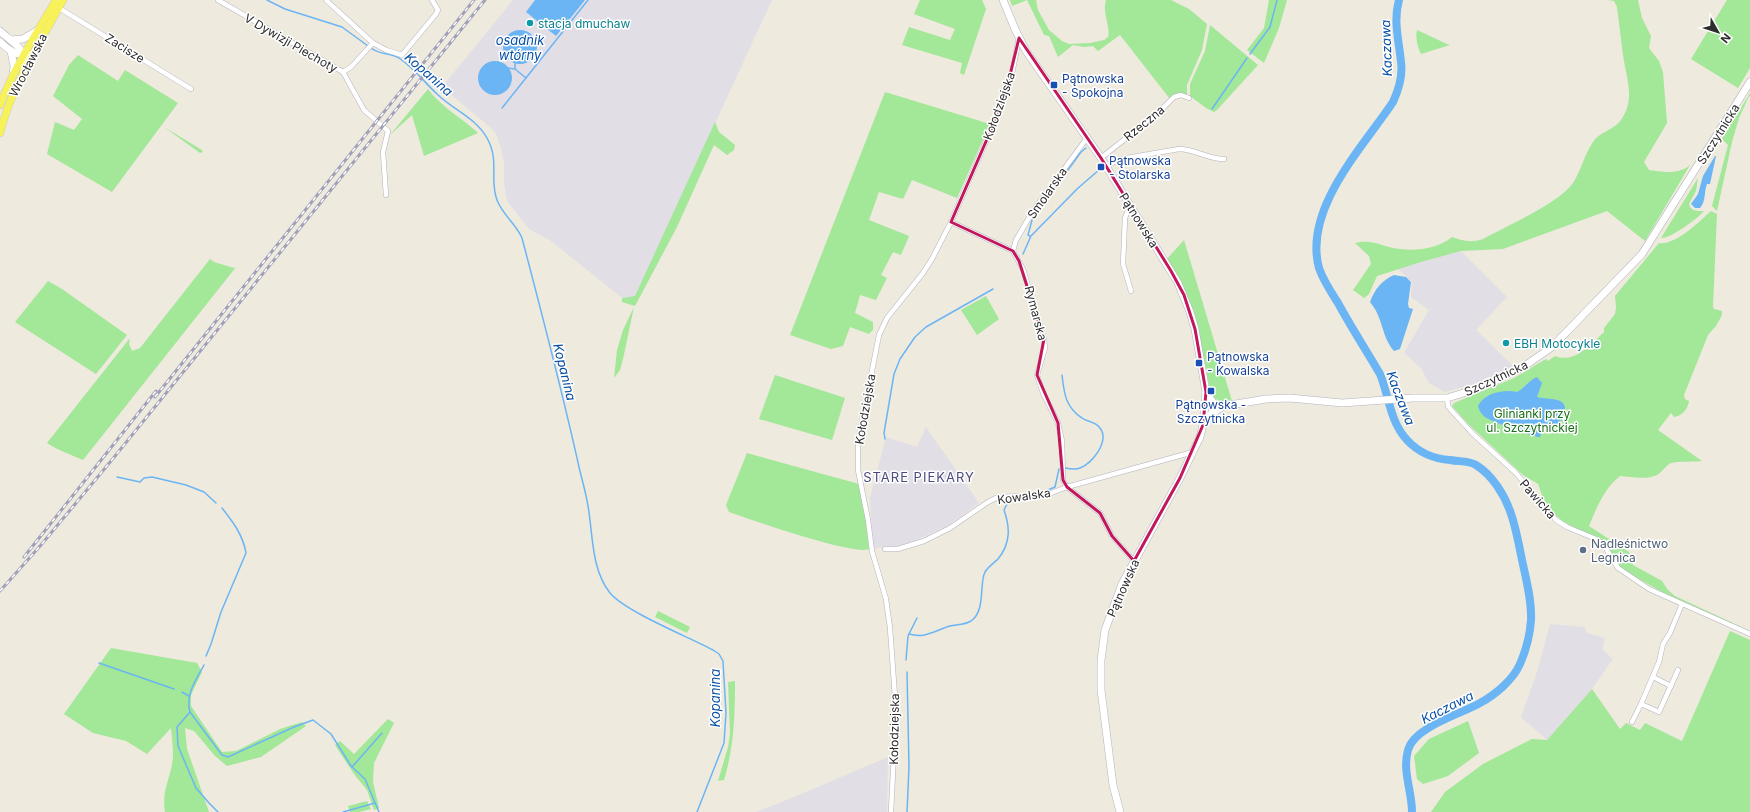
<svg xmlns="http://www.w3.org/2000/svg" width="1750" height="812" font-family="Inter,sans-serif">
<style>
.industrial{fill:#e2dee6}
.green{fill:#a3e798}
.water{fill:#6cb5f4}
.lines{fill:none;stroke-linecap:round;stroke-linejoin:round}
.stream{stroke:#6cb5f4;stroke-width:1.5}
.river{stroke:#6cb5f4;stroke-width:8}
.street-casing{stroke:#b2b2c0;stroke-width:5.5}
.secondary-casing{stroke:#b2b2c0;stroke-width:8}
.primary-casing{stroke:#ccc;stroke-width:8}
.street{stroke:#fff;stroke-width:4.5}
.secondary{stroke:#fff;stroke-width:7}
.primary{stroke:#f7f25a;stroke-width:7}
.rail-casing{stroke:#a1a0b7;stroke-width:3}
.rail{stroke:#fff;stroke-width:1.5;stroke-dasharray:4.5;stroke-linecap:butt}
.marked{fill:none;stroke:#c2185b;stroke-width:3;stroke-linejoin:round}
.culture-dot{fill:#0f9aa8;stroke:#fff;stroke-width:1.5}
.transit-dot{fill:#1a4fb4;stroke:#fff;stroke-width:1.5}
.service-dot{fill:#5c6f8a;stroke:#fff;stroke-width:1.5}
.labels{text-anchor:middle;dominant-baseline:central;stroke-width:3;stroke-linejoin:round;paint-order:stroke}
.culture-label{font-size:12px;fill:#0d838f;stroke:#fff;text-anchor:start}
.street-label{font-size:12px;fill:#2c2c2c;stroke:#fff}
.transit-label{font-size:12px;fill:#164399;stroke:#fff;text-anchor:start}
.park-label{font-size:12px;fill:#186e17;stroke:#fff}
.service-label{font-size:12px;fill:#4e5e75;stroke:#fff;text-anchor:start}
.water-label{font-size:13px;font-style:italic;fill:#074fa5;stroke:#fff}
.neighbourhood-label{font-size:13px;letter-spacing:1px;fill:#4b4a7f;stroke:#fff}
</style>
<rect width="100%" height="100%" fill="#eeeade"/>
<g class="industrial">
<polygon points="513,0 772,0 635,297 622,298 551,241 529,229 507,201 504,183 504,163 501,148 496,134 491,128 442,87"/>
<polygon points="1461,251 1507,297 1476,330 1514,367 1478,383 1445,392 1429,383 1421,368 1404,353 1429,310 1411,297 1412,282 1398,269"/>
<polygon points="926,427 979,503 949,525 904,546 873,548 870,498 886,437 917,447"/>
<polygon points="1550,624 1584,627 1587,633 1605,638 1602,649 1613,659 1592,689 1547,740 1521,717 1537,672"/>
<polygon points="888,757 887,812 756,812 799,795"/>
</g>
<g class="green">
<polygon points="920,0 982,0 986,9 964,75 960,73 962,63 902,45 909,27 950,40 955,29 914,14"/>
<path d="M1010 0H1036L1038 10 1049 30 1062 41 1069 44 1090 43 1104 40 1108 37C1111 28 1102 13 1106 0H1171L1189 9 1207 24 1202 50 1187 85V96L1170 99 1120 35 1098 51 1093 46 1084 47 1073 45 1058 57 1049 36 1044 35 1027 0 1012 6Z"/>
<polygon points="1269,0 1287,0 1279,28 1264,63 1247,50 1264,28"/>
<path d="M1608 0H1638L1642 18 1651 36 1649 48 1659 61 1663 72 1667 123 1644 162 1649 170C1662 172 1679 175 1690 165L1645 241 1607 211 1503 249 1461 251 1418 263 1377 276 1369 294 1364 298 1353 290 1371 264 1369 256 1355 243C1369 240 1375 243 1389 247 1409 252 1435 251 1452 237 1463 241 1471 243 1483 239 1506 226 1558 204 1573 183 1581 171 1584 155 1593 142 1599 132 1614 130 1621 120 1636 98 1626 78 1623 55 1621 39 1619 23 1617 7L1614 1Z"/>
<polygon points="1727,0 1750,0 1750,68 1738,88 1691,59"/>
<polygon points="1210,25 1258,65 1217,110 1214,112 1206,108 1190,96 1190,84 1205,51"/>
<path d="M1417 30 1447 44 1450 45 1421 54C1418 48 1415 37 1417 30Z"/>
<polygon points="78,55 118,81 125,70 178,103 112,192 47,154 55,122 74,130 82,119 53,96 69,65"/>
<path d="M428 89C441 107 462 118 478 133L424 156 412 115 390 135Z"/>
<polygon points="885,92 990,124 957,198 912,180 903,199 879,192 869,220 909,236 901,255 893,252 881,275 887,278 876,300 860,295 855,313 873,322 873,330 869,334 850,327 843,346 831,349 790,335"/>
<polygon points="1750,93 1750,97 1749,96 1739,118 1732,142 1717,211 1712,206 1728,145 1722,139"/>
<polygon points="715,122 719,132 735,145 734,150 727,155 714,145 677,227 635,306 622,302 622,298 635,296"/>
<polygon points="164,127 202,150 203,152 200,153"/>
<path d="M1698 178 1696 191 1689 204C1691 212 1698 211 1704 211 1697 219 1670 239 1661 238Z"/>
<path d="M1711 211 1717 214 1713 307 1714 309 1722 311V315L1716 326 1708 335 1684 395 1685 399 1689 401C1688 409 1682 416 1674 417L1671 413 1658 430 1702 461C1694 462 1677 461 1671 463 1666 465 1662 472 1657 475 1647 480 1631 477 1620 476 1605 487 1596 509 1589 526L1629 552 1633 565 1662 581 1668 590 1675 596 1750 631V633L1660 591 1627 572 1620 567 1604 543 1564 522 1554 514 1543 498 1538 484 1523 475 1469 425 1452 406 1454 403 1514 378 1546 359 1548 361 1555 356C1575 364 1591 344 1604 332V328L1615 314 1616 307 1615 296 1659 243C1675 246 1700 221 1711 211Z"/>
<path d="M1184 240 1232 401C1225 403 1218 402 1213 396V389H1210L1204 360 1167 259Z"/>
<path d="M210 259 214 262 234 268 236 267 83 460C70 454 59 451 47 443L130 338 129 344 132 351 140 348Z"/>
<polygon points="48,281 62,289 127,335 96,374 15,322"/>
<polygon points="986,296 999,319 977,335 961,310"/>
<polygon points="634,307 623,359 620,370 614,378 617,350 623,330"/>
<polygon points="775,375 845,398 832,440 759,419"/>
<path d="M747 453 859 484 866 520 869 549C854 556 749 519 729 512L726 505Z"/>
<polygon points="658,611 690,627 687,633 655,617"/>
<polygon points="1730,631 1750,640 1750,812 1431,812 1445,792 1483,764 1532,739 1547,740 1592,689 1620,729 1626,723 1640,730 1645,723 1682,741"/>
<path d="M111 648 197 663 202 672 191 695V706L222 752 236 751 280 729 302 722 306 726 261 757 227 766 215 756 194 731 185 728 187 749 209 812H165C161 790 172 776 173 756 173 747 172 737 171 728L147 754 126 741 93 733 64 714Z"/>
<path d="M735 681C735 715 734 747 724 780L718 781 728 747 730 734 728 682Z"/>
<polygon points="388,719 394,723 374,763 373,782 379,808 374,810 367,790 354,774 335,745 340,741 354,754"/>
<polygon points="1468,721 1479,753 1448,776 1423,784 1417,779 1414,756 1429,739"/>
<polygon points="367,801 371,809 359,812 350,812 348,806"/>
</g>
<g class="water">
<polygon points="535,0 585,0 556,36 526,12"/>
<circle cx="520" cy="47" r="17"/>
<circle cx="495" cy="78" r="17"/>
<path d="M1715 156H1716L1710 184H1707C1704 191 1706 202 1700 208H1695L1691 204 1698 194 1703 176Z"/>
<path d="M1394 275 1406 277 1411 282 1408 304 1409 308 1413 309 1400 349 1394 351C1381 336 1384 319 1370 302 1375 289 1381 281 1394 275Z"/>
<path d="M1537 377 1542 383 1537 397C1546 400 1570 396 1564 413 1562 418 1560 423 1556 427L1543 428 1538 424H1536V428L1541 434 1540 437C1536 438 1490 421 1485 417 1481 414 1479 410 1478 406 1484 393 1504 389 1517 392 1525 388 1529 380 1537 377Z"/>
</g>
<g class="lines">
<g class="stream">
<polyline points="267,0 285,9 342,27 368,46"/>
<path d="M371 48C380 55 390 53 399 58 414 68 424 82 437 94 452 109 476 118 487 138 500 161 489 179 497 200 502 214 516 224 522 238 542 314 562 390 579 467 582 480 586 493 588 506 593 534 591 569 610 593 626 612 689 637 713 650L719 654 723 661 726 713 724 743 697 812"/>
<polyline points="1250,54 1270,27 1277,0"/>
<polyline points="515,63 515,69 526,78"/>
<polyline points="508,68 514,69"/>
<polyline points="502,108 588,0"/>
<polyline points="1212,109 1247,58"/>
<polyline points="1030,236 1028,235 1032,220 1081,152 1086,148"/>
<polyline points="1023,254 1031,236 1077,189 1100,169"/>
<path d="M1062 375C1064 392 1065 407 1082 418 1087 422 1095 421 1100 428 1110 441 1092 464 1080 468 1076 470 1070 469 1065 468"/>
<polyline points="885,439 884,433 894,374 900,359 915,337 926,327 993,289"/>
<polyline points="117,477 140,482 144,478 152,477 186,485 204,492 216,503"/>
<polyline points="1048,490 1055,487 1059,469"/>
<path d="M909 634C923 638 931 633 944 628 952 624 963 626 971 621 986 611 979 583 985 572 988 567 994 563 998 559 1011 543 1010 527 1004 510L1008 502"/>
<path d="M206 656 211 644 221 612 246 553C243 535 233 522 222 508"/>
<polyline points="906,660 908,636 917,618"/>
<polyline points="99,663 174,689"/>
<path d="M204 665C196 680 185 695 190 712L222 755 228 757 294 727 313 720 331 734 351 766 365 779 379 812"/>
<polyline points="907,672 909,767 907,812"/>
<polyline points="182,692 189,696"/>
<polyline points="190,712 177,727 178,746 196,788 209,803 218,812"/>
<polyline points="352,767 382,733"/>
<polyline points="343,812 375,803"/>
</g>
<path class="river" d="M1399 0C1393 21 1399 41 1401 62 1403 76 1399 89 1393 102 1363 147 1303 209 1319 268 1323 280 1331 292 1338 303 1351 327 1366 350 1380 374 1389 396 1390 422 1407 440 1418 452 1434 459 1450 460 1459 462 1468 460 1476 465 1492 475 1504 494 1510 511 1515 524 1518 540 1521 555 1525 576 1532 598 1531 620 1530 636 1526 650 1520 664 1513 680 1495 695 1480 703 1461 714 1414 727 1408 750 1402 771 1412 791 1412 812"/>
<g class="street-casing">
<g id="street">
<polyline points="218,0 343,72 351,67 373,43 326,0"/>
<polyline points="59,8 191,89"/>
<polyline points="373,43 386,50 402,55 436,14 438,10 432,0"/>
<polyline points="343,72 364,110 388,131 383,152 386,195"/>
<polyline points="1101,158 1159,112 1174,97 1181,95 1189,98"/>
<path d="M1106 166 1121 159 1179 149C1195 149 1207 159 1224 159"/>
<polyline points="1130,205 1125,218 1123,264 1131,291"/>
<polyline points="951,222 1013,251 1023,269 1044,339 1045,348 1037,375 1043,393 1058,423 1062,441 1063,480 1067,487 1100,513 1112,536 1134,561"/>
<polyline points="1013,251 1016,240 1033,211 1087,138"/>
<polyline points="1447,398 1448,406 1452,411 1473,434 1515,472 1556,520 1567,527 1596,539 1604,545 1618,568 1649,589 1750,634"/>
<polyline points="885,549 898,549 924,541 950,528 988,502 998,497 1046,495 1067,487 1193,452"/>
<polyline points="1678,670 1659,712 1641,704 1659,662 1663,644 1670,633 1682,604"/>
<polyline points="1653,677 1671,686"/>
<polyline points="1632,722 1641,704"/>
<polyline points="891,812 896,711 890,628 886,599 872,551 868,520 858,470 858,442 879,335 887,318 923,273 932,259 951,222 1004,100 1011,79 1019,38"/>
</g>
</g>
<g class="secondary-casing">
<g id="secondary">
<polyline points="1003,0 1015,29 1026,51 1101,158 1178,283 1190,312 1195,329 1206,392 1203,425 1200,437 1180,478 1122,584 1105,630 1101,660 1101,690 1113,785 1120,812"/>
<path d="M0 31C14 44 28 49 24 70"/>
<polyline points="11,40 23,39 38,30"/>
<path d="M0 42C8 49 16 57 28 54"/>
<polyline points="11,51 14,66 13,75"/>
<polyline points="1214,412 1224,406 1266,399 1290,398 1342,403 1413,398 1447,398 1480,388 1514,372 1529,363 1552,347 1642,254 1750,82"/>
<polyline points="1203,424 1216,408 1215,405 1206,393"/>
</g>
</g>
<g class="primary-casing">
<g id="primary">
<path d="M0 105C14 68 36 34 56 0"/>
<path d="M0 133C12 85 40 43 63 0"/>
</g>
</g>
<use href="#street" class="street"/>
<use href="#secondary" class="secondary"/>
<use href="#primary" class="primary"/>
<g class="rail-casing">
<g id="rail">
<polyline points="155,397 474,0"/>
<polyline points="24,557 156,391"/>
<polyline points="0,591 41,545 111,461 485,0"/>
</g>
</g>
<use href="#rail" class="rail"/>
</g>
<path class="marked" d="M1019 38 1101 158 1171 271 1184 295 1195 329 1206 392 1203 425 1180 478 1134 561 1112 536 1100 513 1067 487 1063 480 1058 423 1037 375 1044 339 1019 261 1013 251 951 222 1004 100Z"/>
<g class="culture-dot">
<circle cx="530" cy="23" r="4"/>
<circle cx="1506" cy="343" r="4"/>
</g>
<g class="transit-dot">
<rect x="1050" y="81" width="8" height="8" rx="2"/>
<rect x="1097" y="163" width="8" height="8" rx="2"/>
<rect x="1195" y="359" width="8" height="8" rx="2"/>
<rect x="1207" y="387" width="8" height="8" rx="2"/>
</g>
<circle class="service-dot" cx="1583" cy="550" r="4"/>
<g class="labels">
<g class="culture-label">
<text x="538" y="23">stacja dmuchaw</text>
<text x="1514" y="343">EBH Motocykle</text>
</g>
<g class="street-label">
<text transform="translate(291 43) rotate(30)">V Dywizji Piechoty</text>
<text transform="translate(125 48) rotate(32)">Zacisze</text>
<text transform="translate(28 65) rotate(-63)">Wrocławska</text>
<text transform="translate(999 106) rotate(-70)">Kołodziejska</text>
<text transform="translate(1144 123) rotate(-39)">Rzeczna</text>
<text transform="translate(1718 134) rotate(-58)">Szczytnicka</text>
<text transform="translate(1047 193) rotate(-55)">Smolarska</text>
<text transform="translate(1139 220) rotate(58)">Pątnowska</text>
<text transform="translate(1036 313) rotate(75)">Rymarska</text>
<text transform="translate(1496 378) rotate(-25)">Szczytnicka</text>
<text transform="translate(865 409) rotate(-80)">Kołodziejska</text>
<text transform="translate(1024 496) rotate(-8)">Kowalska</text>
<text transform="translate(1538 499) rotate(49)">Pawicka</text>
<text transform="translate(1123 588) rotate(-66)">Pątnowska</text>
<text transform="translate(894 729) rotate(-89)">Kołodziejska</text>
</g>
<g class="transit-label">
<text x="1062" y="78">Pątnowska<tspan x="1062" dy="14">- Spokojna</tspan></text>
<text x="1109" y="160">Pątnowska<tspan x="1109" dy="14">- Stolarska</tspan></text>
<text x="1207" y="356">Pątnowska<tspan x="1207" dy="14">- Kowalska</tspan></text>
<text x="1211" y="404" text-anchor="middle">Pątnowska -<tspan x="1211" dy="14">Szczytnicka</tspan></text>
</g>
<g class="park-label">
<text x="1532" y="413">Glinianki przy<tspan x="1532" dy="14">ul. Szczytnickiej</tspan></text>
</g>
<g class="service-label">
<text x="1591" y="543">Nadleśnictwo<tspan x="1591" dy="14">Legnica</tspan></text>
</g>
<g class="water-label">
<text x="520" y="40">osadnik<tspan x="520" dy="15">wtórny</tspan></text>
<text transform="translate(1386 48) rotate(-92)">Kaczawa</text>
<text transform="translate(429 74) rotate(41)">Kopanina</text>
<text transform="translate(565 372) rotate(76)">Kopanina</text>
<text transform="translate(1401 398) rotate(69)">Kaczawa</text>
<text transform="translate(715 698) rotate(-90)">Kopanina</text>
<text transform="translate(1447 707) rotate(-27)">Kaczawa</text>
</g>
<g class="neighbourhood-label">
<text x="919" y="477">STARE PIEKARY</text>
</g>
</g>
<g transform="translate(1718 32) rotate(129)" stroke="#ffffff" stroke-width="3" paint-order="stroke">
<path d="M0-3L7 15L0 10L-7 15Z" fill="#2c2c2c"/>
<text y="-6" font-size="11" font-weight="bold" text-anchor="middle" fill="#2c2c2c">N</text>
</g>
</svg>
